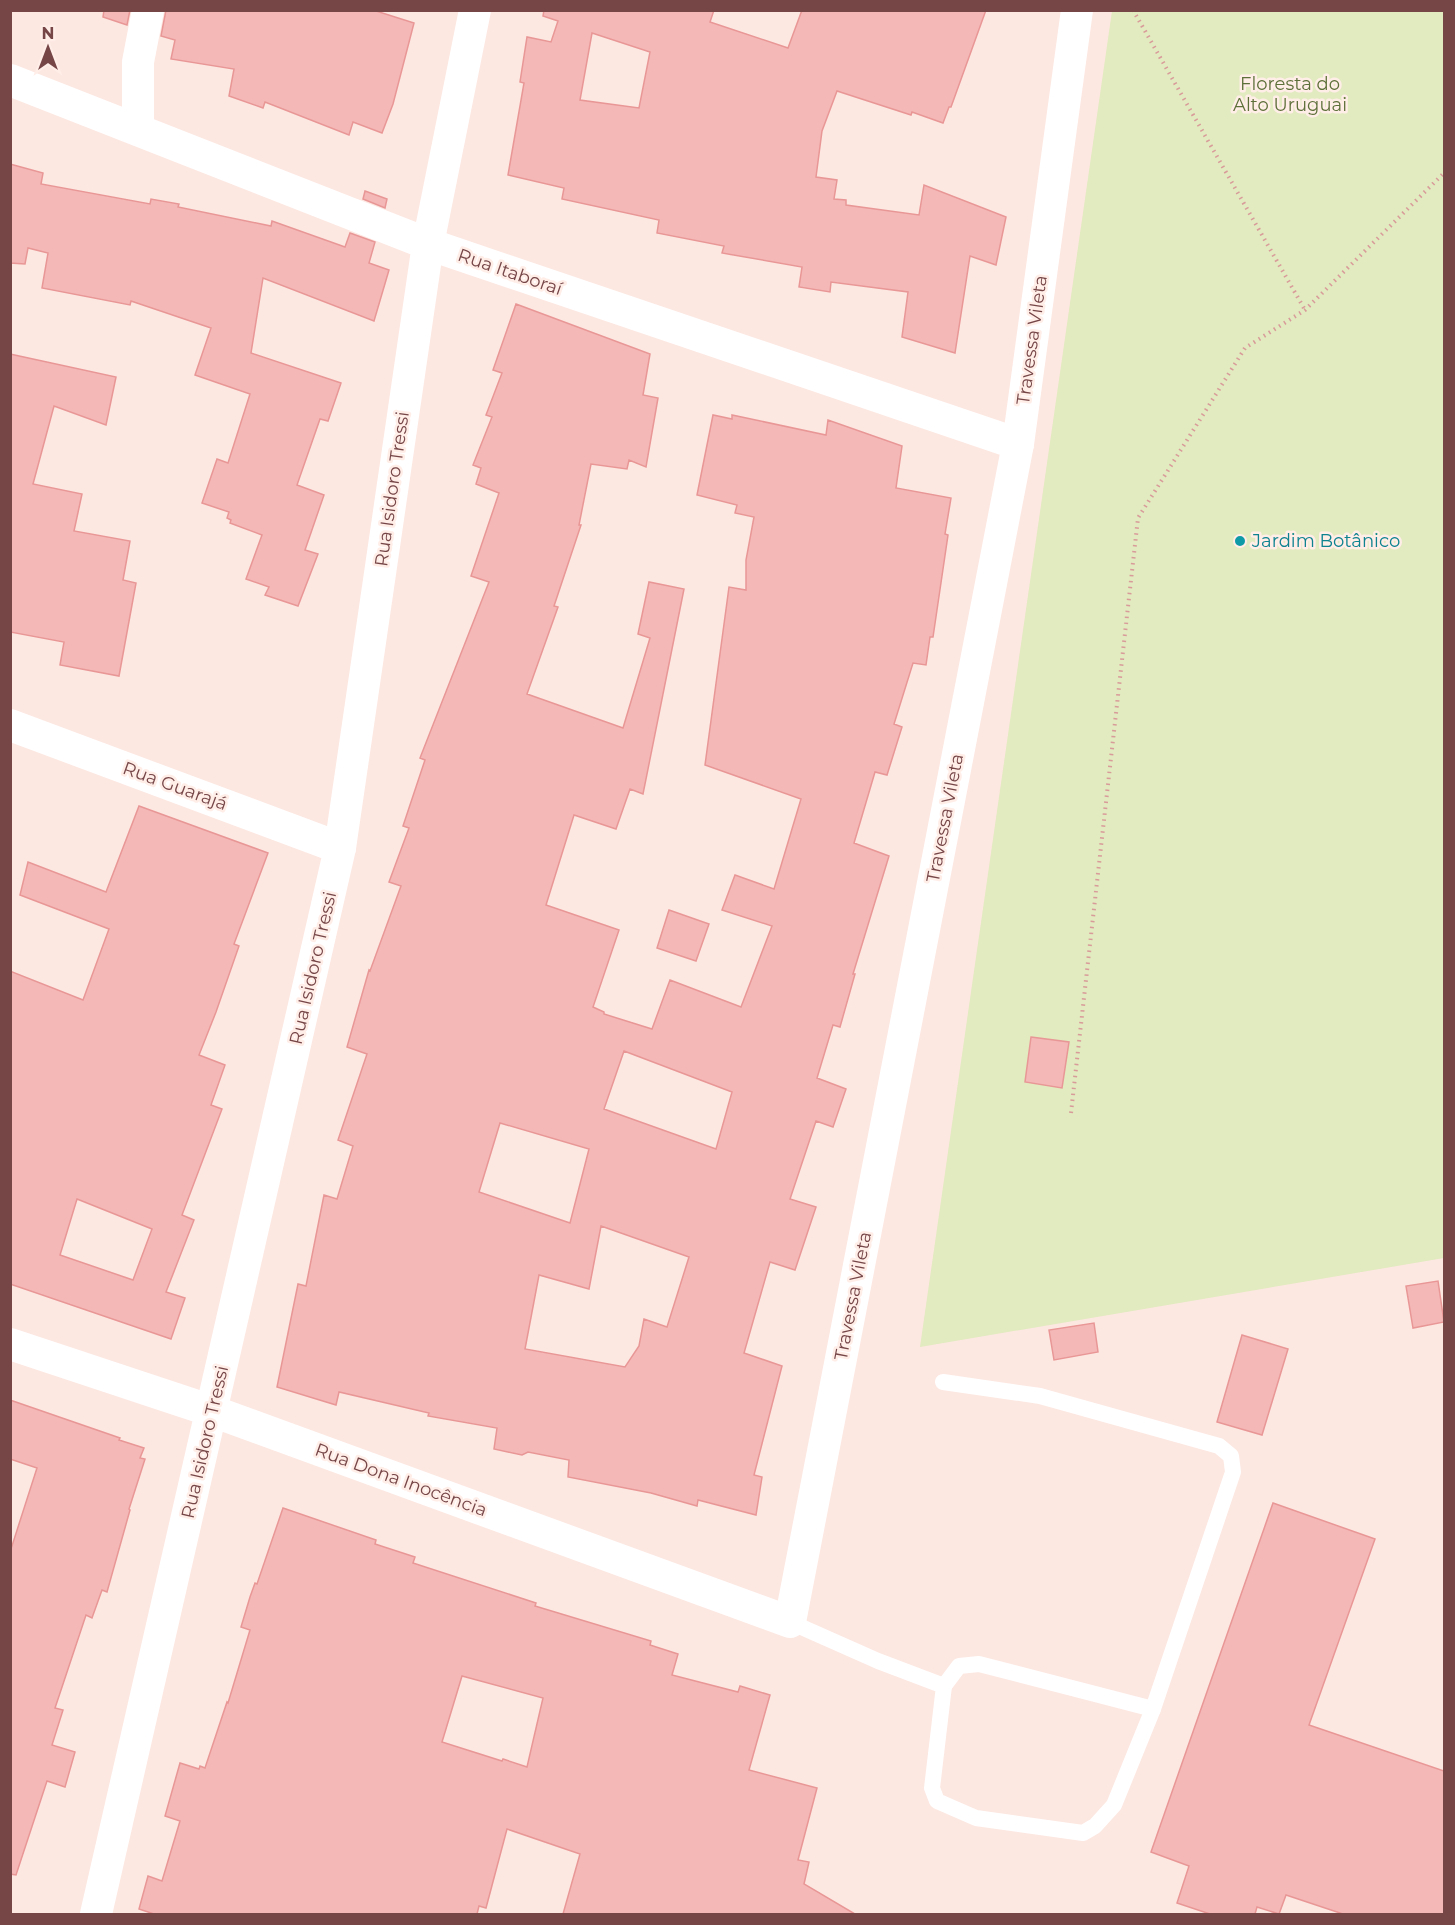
<svg xmlns="http://www.w3.org/2000/svg" width="1455" height="1925" font-family="Montserrat,sans-serif">
<style>
.green{fill:#e1ebbf}
.building{fill:#f4b8b7;stroke:#e89796;stroke-width:1.5;fill-rule:evenodd}
.lines{fill:none;stroke-linecap:round;stroke-linejoin:round}
.path{stroke:#d99b9a;stroke-width:4;stroke-dasharray:1.5 4.5;stroke-linecap:butt}
.service{stroke:#fff;stroke-width:16}
.minor{stroke:#fff;stroke-width:32}
.culture-dot{fill:#0f9aa8;stroke:#ffede8;stroke-width:2}
.labels{text-anchor:middle;dominant-baseline:central;stroke-width:5;stroke-linejoin:round;paint-order:stroke}
.park-label{font-size:18px;fill:#5e7039;stroke:#ffede8}
.street-label{font-size:18px;fill:#764647;stroke:#ffede8}
.culture-label{font-size:18px;fill:#0d838f;stroke:#ffede8;text-anchor:start}
</style>
<rect width="100%" height="100%" fill="#fde7e1"/>
<polygon class="green" points="1112,11 1444,11 1444,1258 920,1347"/>
<g class="building">
<polygon points="104,10 130,10 127,25 103,17"/>
<polygon points="166,10 373,10 414,23 393,104 382,133 353,122 349,135 265,102 263,108 229,96 234,69 171,59 175,40 161,36"/>
<path d="M544 10H714L710 22 788 48 802 10H986L951 107H949L943 123 912 112 911 115 837 91 822 131 816 177 837 180 834 199 846 200V205L919 215 924 185 1006 217 996 265 970 256 955 353 902 337 908 292 831 282 830 292 799 287 802 267 722 253 724 246 657 233 659 220 562 199 564 188 508 175 524 83 520 82 527 37 551 42 558 21 543 16ZM592 33 650 52 639 108 580 100Z"/>
<polygon points="10,164 43,173 41,184 150,204 151,199 179,204 178,207 271,226 272,221 345,247 350,233 375,242 369,263 389,270 374,321 263,278 251,353 341,383 328,421 320,419 297,485 324,495 305,550 318,554 298,606 265,595 269,587 246,579 262,535 230,523 231,520 227,518 229,512 202,503 217,459 228,463 250,394 195,375 211,328 131,301 130,305 42,288 48,253 28,248 25,264 10,263"/>
<polygon points="365,191 387,199 385,208 363,199"/>
<path d="M516 304 650 354 643 395 658 398 646 467 629 460 627 469 591 464 579 525H581L554 606 558 607 527 694 623 728 650 638 638 634 649 582 684 589 643 794 630 789 616 829 574 815 546 905 619 930 593 1007 604 1012V1014L652 1029 670 980 741 1007 772 926 722 910 735 875 774 889 801 799 705 765 729 587 746 590V560L754 517 735 513 737 505 697 495 713 415 732 419V415L826 435 828 420 902 446 896 488 951 498 945 534 948 535 933 637H930L926 665 913 663 894 724 902 727 887 775 875 772 854 843 889 856 853 974H855L840 1027 833 1025 817 1078 846 1089 833 1127 816 1121 790 1199 816 1207 795 1270 770 1262 744 1353 782 1366 754 1475 762 1477 756 1515 698 1500 697 1506 651 1493 568 1477 569 1460 528 1452 522 1455 494 1449 497 1428 428 1416 429 1413 339 1392 336 1405 277 1387 298 1284 306 1286 324 1195 337 1199 353 1146 338 1140 367 1054 347 1047 369 970 370 971 401 886 389 882 409 828 403 826 425 760 420 758 489 582 471 576 499 493 476 484 481 468 473 465 492 417 486 415 502 373 493 370ZM624 1051 732 1092 716 1149 604 1109ZM500 1123 589 1149 570 1223 479 1192ZM601 1226 689 1257 667 1327 644 1319 639 1346 625 1367 525 1349 539 1275 589 1289Z"/>
<polygon points="10,354 116,377 106,425 54,406 33,484 82,494 74,531 130,541 123,580 136,583 119,676 60,665 64,642 10,632"/>
<path d="M139 806 268 853 234 944 239 946 216 1012 199 1055 225 1065 211 1105 222 1109 182 1215 194 1220 166 1292 185 1298 171 1339 10 1284V971L83 1000 109 929 20 895 28 862 106 892ZM77 1199 152 1229 133 1280 60 1255Z"/>
<polygon points="669,910 709,924 696,961 657,948"/>
<polygon points="1031,1037 1069,1042 1062,1088 1025,1082"/>
<polygon points="1438,1281 1444,1322 1413,1328 1406,1286"/>
<polygon points="1094,1323 1098,1352 1054,1360 1049,1330"/>
<polygon points="1242,1335 1288,1349 1262,1435 1217,1422"/>
<polygon points="10,1400 120,1438 119,1440 144,1448 140,1458 145,1459 129,1509 130,1510 107,1592 102,1590 92,1618 86,1615 55,1708 63,1710 52,1745 75,1752 65,1787 47,1781 16,1875 10,1874 10,1552 37,1468 10,1459"/>
<polygon points="1273,1503 1375,1539 1309,1725 1444,1771 1444,1914 1343,1914 1286,1895 1279,1914 1257,1907 1255,1914 1210,1914 1177,1903 1189,1866 1151,1852"/>
<path d="M283 1508 376 1540 375 1544 415 1557 413 1563 536 1603 535 1606 651 1641 650 1645 678 1654 672 1675 738 1692 740 1686 770 1695 749 1770 817 1788 798 1860 809 1862 804 1884 855 1914H563L580 1854 507 1829 486 1908 479 1906 477 1914H154L139 1909 148 1876 162 1881 180 1821 165 1816 180 1763 199 1769 200 1766 205 1768 227 1702 228 1703 250 1630 241 1627 250 1597 255 1583 257 1584ZM462 1676 543 1698 527 1767 503 1759 502 1761 442 1742Z"/>
</g>
<g class="lines">
<g class="path">
<polyline points="1133,10 1305,310"/>
<polyline points="1071,1113 1138,518 1245,348 1305,310 1444,173"/>
</g>
<g class="service">
<polyline points="790,1622 878,1661 944,1686 932,1788 937,1801 976,1818 1083,1833 1095,1826 1114,1805 1153,1709 1233,1472 1231,1456 1219,1446 1040,1396 943,1382"/>
<polyline points="944,1686 959,1666 979,1664 1153,1709"/>
</g>
<g class="minor">
<polyline points="10,80 428,244 1018,444"/>
<polyline points="138,130 138,62 148,10"/>
<polyline points="10,725 340,848"/>
<polyline points="10,1344 212,1411 790,1622 1018,444 1077,10"/>
<polyline points="96,1914 340,848 428,244 475,10"/>
</g>
</g>
<circle class="culture-dot" cx="1240" cy="541" r="6"/>
<g class="labels">
<g class="park-label">
<text x="1290" y="84">Floresta do<tspan x="1290" dy="21">Alto Uruguai</tspan></text>
</g>
<g class="street-label">
<text transform="translate(510 272) rotate(19)">Rua Itaboraí</text>
<text transform="translate(1032 340) rotate(-82)">Travessa Vileta</text>
<text transform="translate(392 489) rotate(-82)">Rua Isidoro Tressi</text>
<text transform="translate(175 786) rotate(20)">Rua Guarajá</text>
<text transform="translate(945 818) rotate(-79)">Travessa Vileta</text>
<text transform="translate(313 968) rotate(-77)">Rua Isidoro Tressi</text>
<text transform="translate(853 1296) rotate(-79)">Travessa Vileta</text>
<text transform="translate(205 1442) rotate(-77)">Rua Isidoro Tressi</text>
<text transform="translate(401 1480) rotate(20)">Rua Dona Inocência</text>
</g>
<g class="culture-label">
<text x="1252" y="541">Jardim Botânico</text>
</g>
</g>
<rect width="1455" height="1925" fill="none" stroke="#764647" stroke-width="24"/>
<g transform="translate(48 48)" stroke="#ffede8" stroke-width="4.5" paint-order="stroke">
<path d="M0-4.5L10 22L0 15L-10 22Z" fill="#764647"/>
<text y="-9" font-size="16" font-weight="bold" text-anchor="middle" fill="#764647">N</text>
</g>
</svg>
